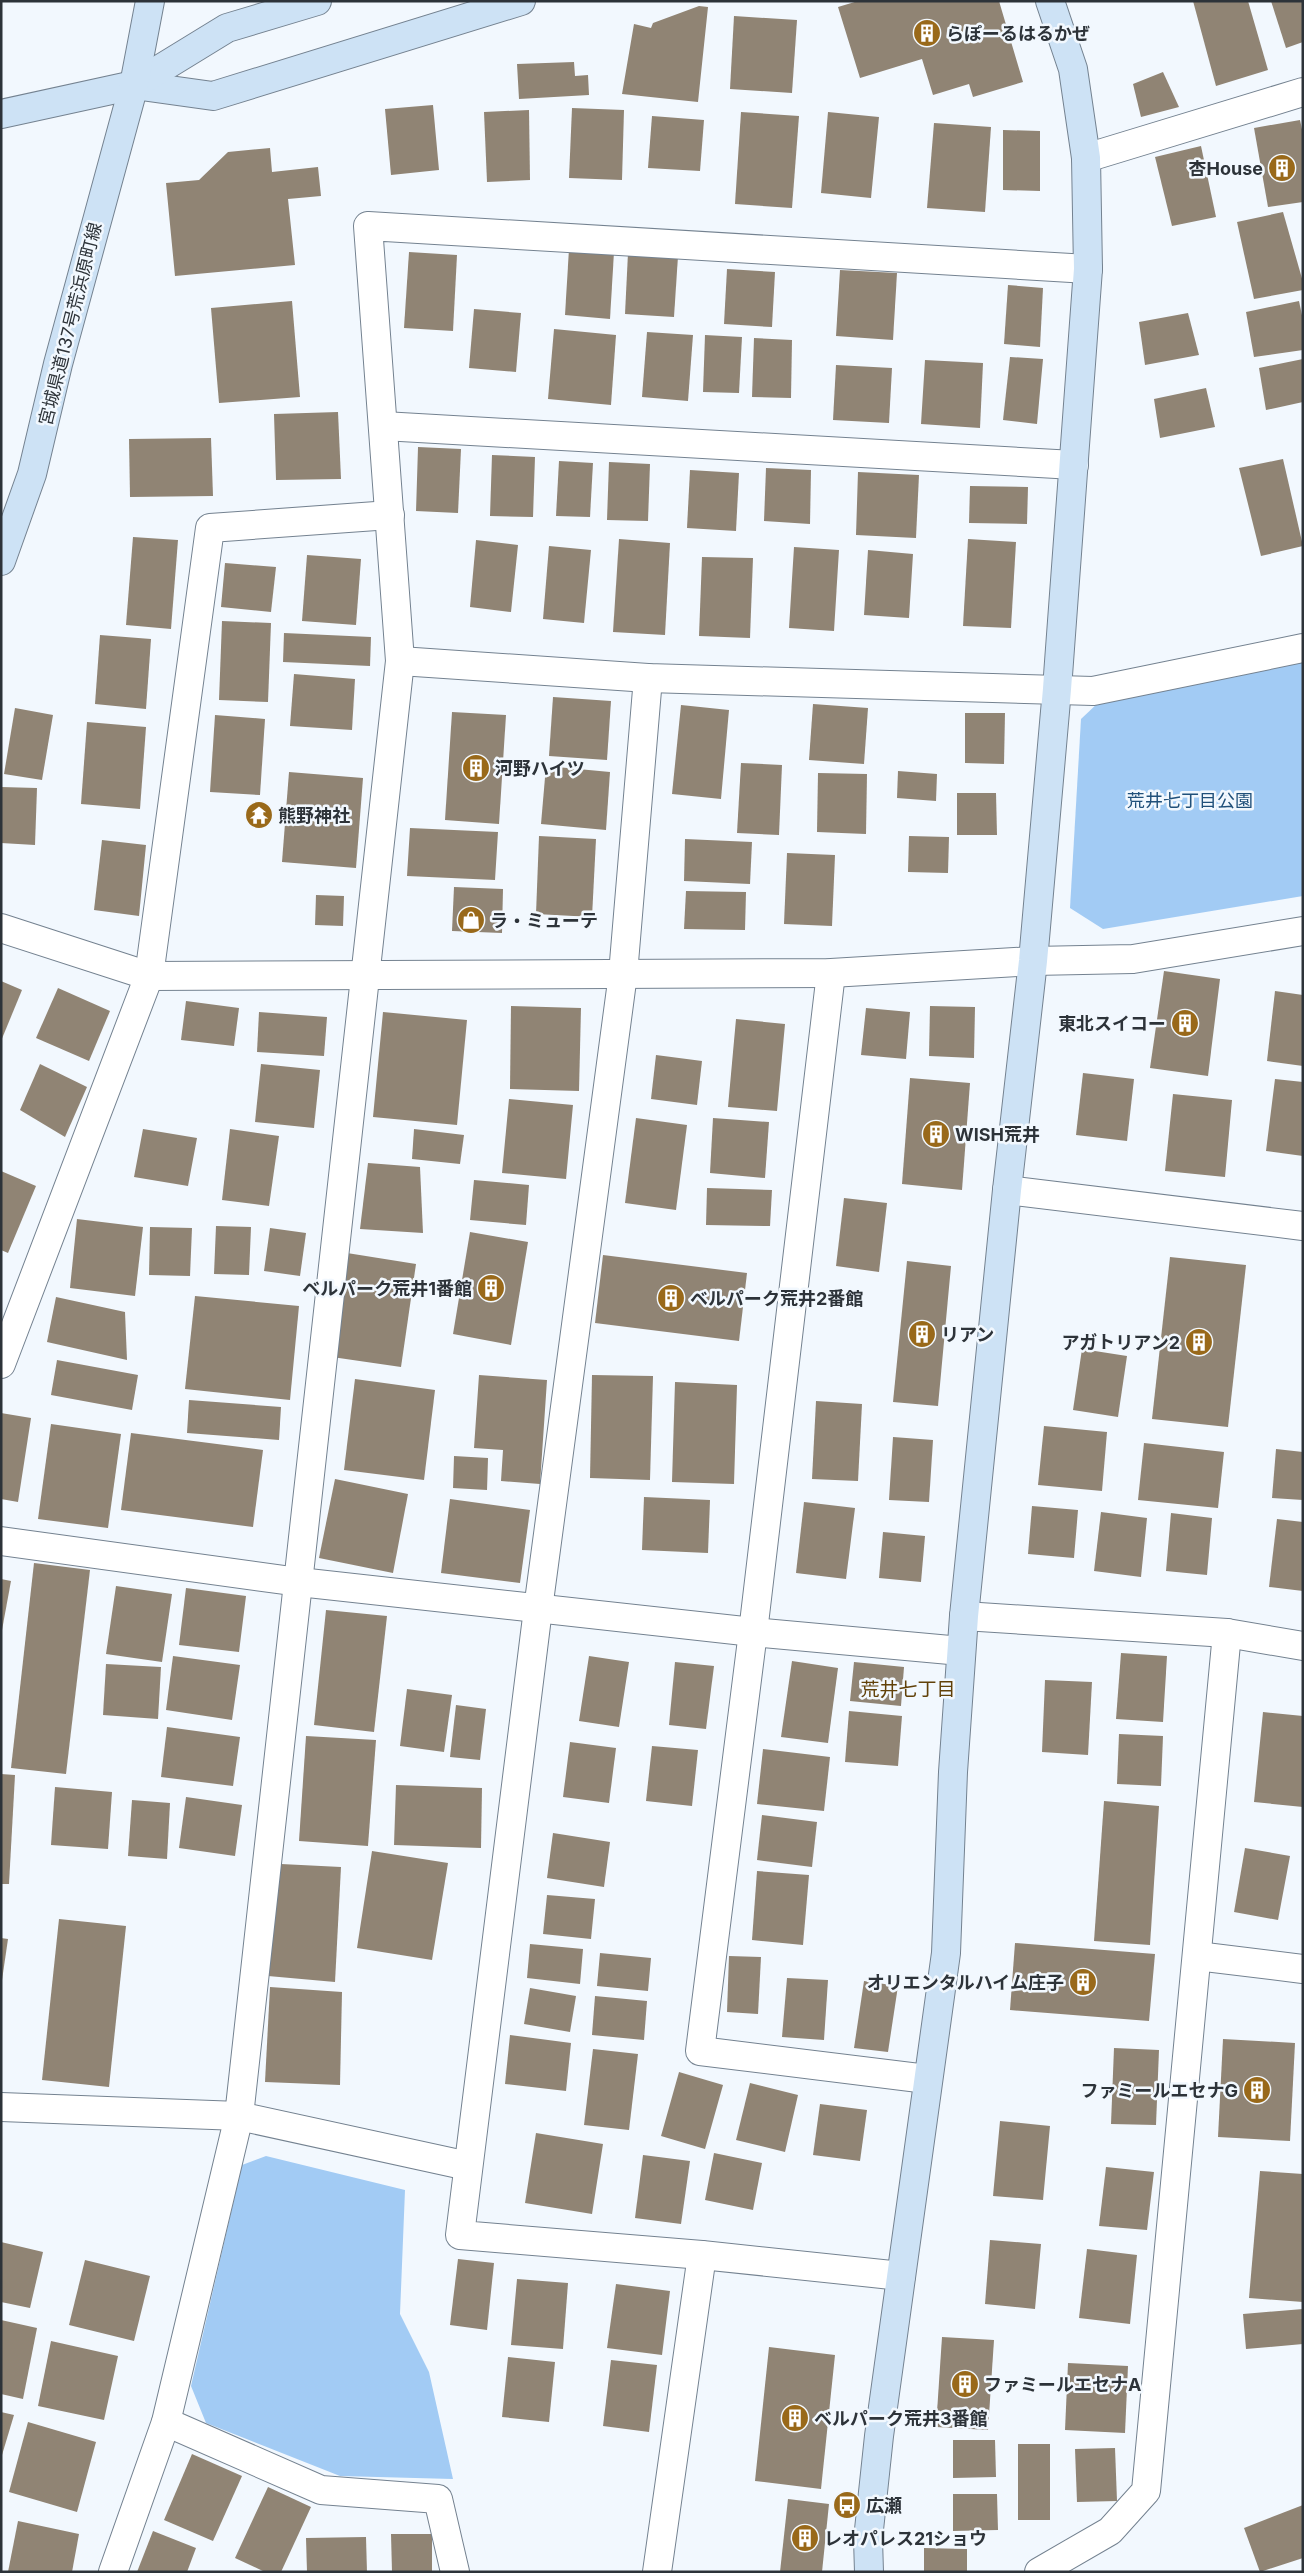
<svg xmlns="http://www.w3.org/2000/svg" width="1304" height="2573" font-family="Inter,'Noto Sans JP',sans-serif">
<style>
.green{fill:#a2cbf4}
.building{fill:#908474}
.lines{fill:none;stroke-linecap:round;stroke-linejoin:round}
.street-casing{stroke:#748290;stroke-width:30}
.secondary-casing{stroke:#748290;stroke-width:30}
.street{stroke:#fff;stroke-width:28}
.secondary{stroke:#cde2f5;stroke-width:28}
.labels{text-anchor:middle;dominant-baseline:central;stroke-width:5;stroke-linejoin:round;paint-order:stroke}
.poi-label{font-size:18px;font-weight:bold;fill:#2d3339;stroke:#f2f8fe;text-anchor:start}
.street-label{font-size:18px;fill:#2d3339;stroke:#f2f8fe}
.park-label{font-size:18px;fill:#20507a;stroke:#f2f8fe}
.neighbourhood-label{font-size:19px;fill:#614109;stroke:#f2f8fe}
</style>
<rect width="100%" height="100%" fill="#f2f8fe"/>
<g class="green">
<polygon points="1303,661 1303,896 1103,929 1070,908 1081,719 1099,702"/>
<polygon points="266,2156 405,2190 400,2314 429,2372 453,2479 340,2476 206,2423 191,2386 242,2165"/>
</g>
<g class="building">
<polygon points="858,1 999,1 1023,82 973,97 969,84 933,95 922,59 860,78 838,7"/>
<polygon points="1193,1 1248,1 1268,70 1216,86"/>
<polygon points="1271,1 1303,1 1303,42 1286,48"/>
<polygon points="699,6 708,7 698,102 622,94 634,24 651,28 653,23"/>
<polygon points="734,16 797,20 792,93 730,89"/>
<polygon points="574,62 575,76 588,75 589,95 519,99 517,64"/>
<polygon points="1163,72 1179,107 1141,117 1133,84"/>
<polygon points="433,105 439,170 391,175 385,109"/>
<polygon points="572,108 624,110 622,180 569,178"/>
<polygon points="529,110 530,180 487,182 484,112"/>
<polygon points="741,112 799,116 792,208 735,204"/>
<polygon points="828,112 879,117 871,198 821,193"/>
<polygon points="652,116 704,120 700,171 648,168"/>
<polygon points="1300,120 1303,134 1303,202 1268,207 1254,128"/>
<polygon points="934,123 991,127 985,212 927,208"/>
<polygon points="1003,130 1040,131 1040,191 1003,190"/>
<polygon points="1201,146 1216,217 1172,226 1155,157"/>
<polygon points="270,148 272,172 318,167 321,196 288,199 295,265 175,276 166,183 199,180 228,152"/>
<polygon points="1283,212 1303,282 1303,290 1254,299 1237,222"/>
<polygon points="569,249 614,252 610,319 565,315"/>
<polygon points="409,252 457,255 453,331 404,328"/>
<polygon points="628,253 678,256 674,317 625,314"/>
<polygon points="727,269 775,272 772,327 724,324"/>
<polygon points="840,270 897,273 893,340 836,336"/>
<polygon points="1008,285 1043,288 1040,347 1004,344"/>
<polygon points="292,301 300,397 219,403 211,308"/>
<polygon points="1299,301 1303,320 1303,350 1254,357 1246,312"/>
<polygon points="474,309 521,313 516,372 469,368"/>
<polygon points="1188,313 1199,355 1145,365 1139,322"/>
<polygon points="554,329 616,335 611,405 548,399"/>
<polygon points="647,332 693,335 688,401 642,397"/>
<polygon points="705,335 742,337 739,393 703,392"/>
<polygon points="754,338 792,340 791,398 752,397"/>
<polygon points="1010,357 1043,359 1037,424 1003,420"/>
<polygon points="1303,359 1303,402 1266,410 1259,368"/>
<polygon points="925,360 983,363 980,428 921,424"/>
<polygon points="836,365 892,368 889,423 833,420"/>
<polygon points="1206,388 1215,427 1160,438 1154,399"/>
<polygon points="338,412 341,479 276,480 274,414"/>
<polygon points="211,438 213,496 130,497 129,439"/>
<polygon points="418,447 461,449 458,513 416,511"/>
<polygon points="492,455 535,457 533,517 490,516"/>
<polygon points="1283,459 1303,546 1261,556 1239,468"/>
<polygon points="559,461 593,463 590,517 556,516"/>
<polygon points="609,462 650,464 648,521 607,520"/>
<polygon points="766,468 811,470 810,524 764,521"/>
<polygon points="690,470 739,473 736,531 687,528"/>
<polygon points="858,472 919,475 916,538 856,535"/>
<polygon points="970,486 1028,487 1027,524 969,523"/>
<polygon points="133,537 178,540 171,629 126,625"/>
<polygon points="619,539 670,543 665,635 613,632"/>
<polygon points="968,539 1016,542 1011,628 963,626"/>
<polygon points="476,540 518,545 511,612 470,607"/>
<polygon points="549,546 591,550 584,623 543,619"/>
<polygon points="794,547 839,550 834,631 789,628"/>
<polygon points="868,550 913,554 909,618 864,615"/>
<polygon points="307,555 361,559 356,625 302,621"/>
<polygon points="702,557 753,558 750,638 699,636"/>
<polygon points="225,563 276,567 271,612 221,607"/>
<polygon points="222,621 271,623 268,702 219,700"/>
<polygon points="284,633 371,637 370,666 283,662"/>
<polygon points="100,635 151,639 146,709 95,704"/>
<polygon points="294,674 355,679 352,730 290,726"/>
<polygon points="553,697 611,701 607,760 549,756"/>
<polygon points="813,704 868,708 864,764 809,760"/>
<polygon points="681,705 729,710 721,799 672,794"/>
<polygon points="15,708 53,715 42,780 4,774"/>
<polygon points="452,712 506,715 499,824 445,820"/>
<polygon points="965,713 1005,713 1004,764 965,763"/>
<polygon points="215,715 265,719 260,795 210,792"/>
<polygon points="87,722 146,727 140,809 81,804"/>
<polygon points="741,763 782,765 779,835 737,833"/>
<polygon points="546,766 610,772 606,830 541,824"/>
<polygon points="898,771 937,774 936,801 897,798"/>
<polygon points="289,772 363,778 356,868 282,862"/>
<polygon points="818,773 867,774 866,834 817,832"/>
<polygon points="1,787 37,788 35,845 1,843"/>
<polygon points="957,793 996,793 997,835 957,835"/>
<polygon points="410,828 498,832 495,880 407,876"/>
<polygon points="539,836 596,839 592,917 536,914"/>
<polygon points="909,836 949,837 948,873 908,872"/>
<polygon points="685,839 752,842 750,884 684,881"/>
<polygon points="102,840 146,845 139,916 94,910"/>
<polygon points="787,853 835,855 832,926 784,924"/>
<polygon points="454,887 503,889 502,933 452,931"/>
<polygon points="686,891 746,892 745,930 684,929"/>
<polygon points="316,895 344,896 343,926 315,925"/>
<polygon points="1164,971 1220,979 1208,1076 1150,1068"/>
<polygon points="1,981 22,990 1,1041"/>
<polygon points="58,988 110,1011 89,1061 36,1038"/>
<polygon points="1275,991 1303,995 1303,1066 1267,1061"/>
<polygon points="186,1001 239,1008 234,1046 181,1040"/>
<polygon points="511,1006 581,1008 579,1091 510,1089"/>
<polygon points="930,1006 975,1007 974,1058 929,1056"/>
<polygon points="866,1008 910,1012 906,1059 861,1055"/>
<polygon points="259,1012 327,1017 324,1056 257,1052"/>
<polygon points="383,1012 467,1020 457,1125 373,1117"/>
<polygon points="736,1019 785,1024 777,1111 728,1107"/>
<polygon points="656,1055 702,1061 697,1105 651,1099"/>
<polygon points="40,1064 87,1087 65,1137 20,1110"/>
<polygon points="261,1064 320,1070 314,1128 255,1122"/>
<polygon points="1083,1073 1134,1079 1127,1141 1076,1135"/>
<polygon points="910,1078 970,1083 962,1190 902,1184"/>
<polygon points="1275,1079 1303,1082 1303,1156 1266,1151"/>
<polygon points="1173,1094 1232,1100 1225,1177 1165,1171"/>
<polygon points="509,1099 573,1105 566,1179 502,1173"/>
<polygon points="636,1118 687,1125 676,1210 625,1203"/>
<polygon points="713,1118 769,1122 765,1178 710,1173"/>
<polygon points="143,1129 197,1138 188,1186 134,1177"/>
<polygon points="230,1129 279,1136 269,1206 222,1200"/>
<polygon points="414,1129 464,1135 460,1164 412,1159"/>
<polygon points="368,1163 420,1167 423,1233 360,1229"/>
<polygon points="1,1171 36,1186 8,1253 1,1250"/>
<polygon points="474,1180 529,1185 526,1225 470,1220"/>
<polygon points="707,1188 772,1190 770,1226 706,1225"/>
<polygon points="844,1198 887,1203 879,1272 836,1266"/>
<polygon points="77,1219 143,1227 135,1296 70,1288"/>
<polygon points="216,1226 251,1227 249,1275 214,1274"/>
<polygon points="150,1227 192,1228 190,1276 149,1275"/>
<polygon points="270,1228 306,1233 300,1276 264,1271"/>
<polygon points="470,1232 528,1242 511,1345 453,1334"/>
<polygon points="347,1253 416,1264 401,1367 332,1357"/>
<polygon points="603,1255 747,1273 739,1341 595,1323"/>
<polygon points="1170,1257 1246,1265 1228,1427 1152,1419"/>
<polygon points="907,1261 951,1266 938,1406 893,1402"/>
<polygon points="195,1296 299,1306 290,1400 185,1389"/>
<polygon points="56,1297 125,1312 127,1360 47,1342"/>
<polygon points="1082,1349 1127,1356 1118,1417 1073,1410"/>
<polygon points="57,1360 138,1375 132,1410 51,1395"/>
<polygon points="479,1375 547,1380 540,1484 501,1481 503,1450 474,1448"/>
<polygon points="592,1375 653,1376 650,1480 590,1478"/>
<polygon points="355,1379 435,1390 424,1480 344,1470"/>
<polygon points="675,1382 737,1385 734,1484 672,1482"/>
<polygon points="189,1400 281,1407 279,1440 187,1433"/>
<polygon points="816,1401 862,1404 858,1481 812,1479"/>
<polygon points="1,1413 31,1418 18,1502 1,1499"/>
<polygon points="51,1424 121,1434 108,1528 38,1519"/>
<polygon points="1044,1426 1107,1432 1102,1491 1038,1485"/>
<polygon points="131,1433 263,1450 253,1527 121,1510"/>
<polygon points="893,1437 933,1440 929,1502 889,1500"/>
<polygon points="1144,1443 1224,1452 1218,1508 1138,1500"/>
<polygon points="1276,1449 1303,1452 1303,1500 1272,1498"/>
<polygon points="454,1456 488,1458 487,1490 453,1488"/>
<polygon points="335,1479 408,1494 393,1573 319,1558"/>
<polygon points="644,1497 710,1500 708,1553 642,1550"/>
<polygon points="450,1499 530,1510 520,1583 441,1573"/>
<polygon points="804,1502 855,1508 846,1579 796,1573"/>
<polygon points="1032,1506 1078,1510 1074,1558 1028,1554"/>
<polygon points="1101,1512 1147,1518 1141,1577 1094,1571"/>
<polygon points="1171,1513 1212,1518 1207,1575 1166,1571"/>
<polygon points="1277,1519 1303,1522 1303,1591 1269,1587"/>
<polygon points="883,1532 925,1536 921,1582 879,1578"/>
<polygon points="34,1563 90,1570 66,1774 11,1768"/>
<polygon points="1,1579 11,1581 2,1630 1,1630"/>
<polygon points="116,1586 172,1594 162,1662 106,1654"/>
<polygon points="186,1588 246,1596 239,1652 179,1645"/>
<polygon points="326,1610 387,1616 374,1732 314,1725"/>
<polygon points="1121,1653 1167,1656 1163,1722 1116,1719"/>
<polygon points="173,1656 240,1665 232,1720 166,1710"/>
<polygon points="589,1656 629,1662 619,1727 579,1721"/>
<polygon points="792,1661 838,1668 828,1743 781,1737"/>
<polygon points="675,1662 714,1666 706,1729 669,1725"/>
<polygon points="854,1662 904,1667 901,1706 850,1701"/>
<polygon points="106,1664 161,1667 158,1719 103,1715"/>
<polygon points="1045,1680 1092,1682 1088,1755 1042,1752"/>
<polygon points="407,1689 452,1695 444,1752 400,1746"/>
<polygon points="456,1705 486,1709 480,1760 450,1757"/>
<polygon points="849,1711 902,1716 898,1766 845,1762"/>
<polygon points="1263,1712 1303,1716 1303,1807 1254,1802"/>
<polygon points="167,1727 240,1737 233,1786 161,1777"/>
<polygon points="1119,1734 1163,1736 1161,1786 1117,1784"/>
<polygon points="306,1736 376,1740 368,1846 299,1841"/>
<polygon points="570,1742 616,1748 609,1803 563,1797"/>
<polygon points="652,1746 698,1750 692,1806 646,1801"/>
<polygon points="763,1749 830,1757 824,1811 757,1804"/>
<polygon points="1,1774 15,1775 9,1884 1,1884"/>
<polygon points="396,1785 482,1788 481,1848 394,1845"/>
<polygon points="55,1787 112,1792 108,1849 51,1845"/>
<polygon points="186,1797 242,1805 235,1856 179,1848"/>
<polygon points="132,1800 170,1803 167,1859 128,1856"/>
<polygon points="1104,1801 1159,1806 1150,1945 1094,1941"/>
<polygon points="762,1815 817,1822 812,1867 757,1860"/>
<polygon points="553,1833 610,1842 604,1887 547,1878"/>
<polygon points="1245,1848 1290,1856 1278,1920 1234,1912"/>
<polygon points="372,1851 448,1863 432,1960 357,1948"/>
<polygon points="281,1864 341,1867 335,1982 268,1976"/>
<polygon points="757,1871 809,1875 803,1945 752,1940"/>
<polygon points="547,1895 595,1899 591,1939 543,1934"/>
<polygon points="59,1919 126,1926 109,2087 42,2080"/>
<polygon points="1,1938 8,1939 2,1980 1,1980"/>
<polygon points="1015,1943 1155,1954 1149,2021 1010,2010"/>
<polygon points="530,1944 583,1949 580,1984 527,1978"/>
<polygon points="600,1953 651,1958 648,1991 597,1986"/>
<polygon points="729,1956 761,1957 758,2014 727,2012"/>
<polygon points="787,1978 828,1980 824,2040 782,2037"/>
<polygon points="864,1981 898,1986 888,2052 854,2048"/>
<polygon points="270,1987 342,1992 340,2085 265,2082"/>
<polygon points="530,1988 576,1996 570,2032 524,2024"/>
<polygon points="595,1996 647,2001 644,2040 592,2035"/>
<polygon points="510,2035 571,2043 566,2091 505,2084"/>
<polygon points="1223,2039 1295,2043 1290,2141 1218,2137"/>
<polygon points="1114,2048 1159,2050 1156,2125 1111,2124"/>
<polygon points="593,2049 638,2054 629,2130 584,2125"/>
<polygon points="679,2072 723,2085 705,2149 661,2136"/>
<polygon points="750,2083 798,2095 785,2152 736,2140"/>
<polygon points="820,2104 867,2110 860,2161 813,2155"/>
<polygon points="1000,2121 1050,2126 1043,2200 993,2196"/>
<polygon points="536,2133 603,2144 592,2214 525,2203"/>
<polygon points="714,2153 762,2163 753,2210 705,2200"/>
<polygon points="643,2155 690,2161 681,2224 635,2218"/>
<polygon points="1106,2167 1154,2172 1147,2230 1099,2226"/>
<polygon points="1260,2171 1303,2174 1303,2302 1249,2298"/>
<polygon points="990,2240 1041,2244 1035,2309 985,2304"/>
<polygon points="1,2242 43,2252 30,2308 1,2302"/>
<polygon points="1087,2249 1137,2255 1130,2324 1079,2318"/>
<polygon points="458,2259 494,2263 487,2330 450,2325"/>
<polygon points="85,2260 150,2276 134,2341 69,2325"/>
<polygon points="517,2279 568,2283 563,2349 511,2345"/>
<polygon points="616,2284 670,2291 662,2355 607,2348"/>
<polygon points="1303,2309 1303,2344 1246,2349 1243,2314"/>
<polygon points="1,2320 37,2328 23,2399 1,2394"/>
<polygon points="942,2337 994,2340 988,2430 936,2427"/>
<polygon points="51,2341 118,2356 104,2420 38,2406"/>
<polygon points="769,2347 835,2355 821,2489 755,2481"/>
<polygon points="508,2357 555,2362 549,2422 502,2417"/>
<polygon points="611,2360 657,2365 649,2432 603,2426"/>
<polygon points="1068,2363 1128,2366 1125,2433 1065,2430"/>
<polygon points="1,2412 14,2415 2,2455 1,2455"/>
<polygon points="28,2422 96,2442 77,2512 9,2492"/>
<polygon points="953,2440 995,2440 996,2477 953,2478"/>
<rect x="1018" y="2444" width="32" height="76"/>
<polygon points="1115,2448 1117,2501 1077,2502 1075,2449"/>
<polygon points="192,2454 242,2476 213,2541 164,2520"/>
<polygon points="268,2487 311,2507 281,2572 265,2572 235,2558"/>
<polygon points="953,2494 997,2494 998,2530 953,2531"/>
<polygon points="788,2499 829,2504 822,2572 780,2572"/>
<polygon points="1303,2505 1303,2558 1260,2572 1244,2528"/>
<polygon points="18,2521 79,2534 72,2572 8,2572"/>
<polygon points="153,2531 196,2548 187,2572 137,2572"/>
<polygon points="391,2534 432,2534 432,2572 392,2572"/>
<polygon points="366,2537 367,2572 307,2572 306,2538"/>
<polygon points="924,2548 967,2549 967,2572 924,2572"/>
</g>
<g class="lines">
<g class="street-casing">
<g id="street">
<polyline points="1086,158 1303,92"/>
<polyline points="383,426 1074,465"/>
<polyline points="400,661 648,678 1093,691 1303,648"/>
<polyline points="648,678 623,974 538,1609 460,2235 702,2255 901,2276"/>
<polyline points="1,928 149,976 831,973 1033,961 1133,959 1303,931"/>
<polyline points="831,973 753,1632 700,2051 927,2079"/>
<polyline points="1007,1190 1303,1226"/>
<polyline points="1,1364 149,976 210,528 390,515"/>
<polyline points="1,1541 299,1582 753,1632 961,1651"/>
<polyline points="964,1616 1227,1633 1303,1646"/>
<polyline points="1197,1956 1303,1969"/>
<polyline points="1,2107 239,2116 468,2166"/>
<polyline points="166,2422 321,2490 438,2499 455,2572"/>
<polyline points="113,2572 166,2422 239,2116 400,661 368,226 1088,269"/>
<polyline points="657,2572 702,2255"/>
<polyline points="1039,2572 1110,2531 1146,2491 1227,1633"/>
</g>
</g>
<g class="secondary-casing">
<g id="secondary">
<polyline points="134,85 213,96 521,1"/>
<polyline points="1,114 134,85 227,28 317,1"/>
<polyline points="1,561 32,474 58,364 134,85 150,1"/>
<polyline points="869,2572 868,2539 879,2436 946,1953 953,1772 964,1616 1007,1190 1033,961 1057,689 1088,269 1086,158 1073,69 1050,1"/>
</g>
</g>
<use href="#street" class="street"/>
<use href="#secondary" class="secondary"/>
</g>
<defs>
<g id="building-disc" transform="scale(1.4375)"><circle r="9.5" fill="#99691a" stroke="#f2f8fe"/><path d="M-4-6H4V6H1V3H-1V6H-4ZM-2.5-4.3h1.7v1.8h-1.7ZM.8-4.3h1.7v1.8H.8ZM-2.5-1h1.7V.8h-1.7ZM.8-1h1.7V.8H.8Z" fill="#fff"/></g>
<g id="temple-disc" transform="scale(1.4375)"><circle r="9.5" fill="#99691a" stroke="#f2f8fe"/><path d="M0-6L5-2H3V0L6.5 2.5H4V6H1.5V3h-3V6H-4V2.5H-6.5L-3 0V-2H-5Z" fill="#fff"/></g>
<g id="shop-disc" transform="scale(1.4375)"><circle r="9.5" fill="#99691a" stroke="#f2f8fe"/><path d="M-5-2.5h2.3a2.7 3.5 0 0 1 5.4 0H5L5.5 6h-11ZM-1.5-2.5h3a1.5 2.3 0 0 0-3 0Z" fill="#fff"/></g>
<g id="bus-disc" transform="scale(1.4375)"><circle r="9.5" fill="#99691a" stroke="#f2f8fe"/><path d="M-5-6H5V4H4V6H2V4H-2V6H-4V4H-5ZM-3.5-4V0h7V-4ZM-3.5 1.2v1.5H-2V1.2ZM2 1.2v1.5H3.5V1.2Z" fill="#fff"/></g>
</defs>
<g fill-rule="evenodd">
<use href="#building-disc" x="927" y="33"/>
<use href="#building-disc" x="1282" y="168"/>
<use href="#building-disc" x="476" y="768"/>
<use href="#temple-disc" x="259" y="815"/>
<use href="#shop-disc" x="471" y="920"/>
<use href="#building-disc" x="1185" y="1023"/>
<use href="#building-disc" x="936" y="1134"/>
<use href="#building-disc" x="491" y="1288"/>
<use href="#building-disc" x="671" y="1298"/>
<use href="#building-disc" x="922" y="1334"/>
<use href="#building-disc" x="1199" y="1342"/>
<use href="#building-disc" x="1083" y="1982"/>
<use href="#building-disc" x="1257" y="2090"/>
<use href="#building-disc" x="965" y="2384"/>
<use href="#building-disc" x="795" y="2418"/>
<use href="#bus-disc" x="847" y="2505"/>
<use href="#building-disc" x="805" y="2538"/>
</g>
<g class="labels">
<g class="poi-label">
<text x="946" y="33">らぽーるはるかぜ</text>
<text x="1263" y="168" text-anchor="end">杏House</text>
<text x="495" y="768">河野ハイツ</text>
<text x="278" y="815">熊野神社</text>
<text x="490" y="920">ラ・ミューテ</text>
<text x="1166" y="1023" text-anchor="end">東北スイコー</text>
<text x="955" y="1134">WISH荒井</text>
<text x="472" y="1288" text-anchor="end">ベルパーク荒井1番館</text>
<text x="690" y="1298">ベルパーク荒井2番館</text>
<text x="941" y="1334">リアン</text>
<text x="1180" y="1342" text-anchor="end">アガトリアン2</text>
<text x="1064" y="1982" text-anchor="end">オリエンタルハイム庄子</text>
<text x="1238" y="2090" text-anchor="end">ファミールエセナG</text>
<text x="984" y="2384">ファミールエセナA</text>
<text x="814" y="2418">ベルパーク荒井3番館</text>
<text x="866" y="2505">広瀬</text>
<text x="824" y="2538">レオパレス21ショウ</text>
</g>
<g class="street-label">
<text transform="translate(70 324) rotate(-76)">宮城県道137号荒浜原町線</text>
</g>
<g class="park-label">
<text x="1190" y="800">荒井七丁目公園</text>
</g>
<g class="neighbourhood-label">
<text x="908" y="1689">荒井七丁目</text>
</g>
</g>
<rect width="1304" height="2573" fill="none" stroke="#2d3339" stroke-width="5"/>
</svg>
